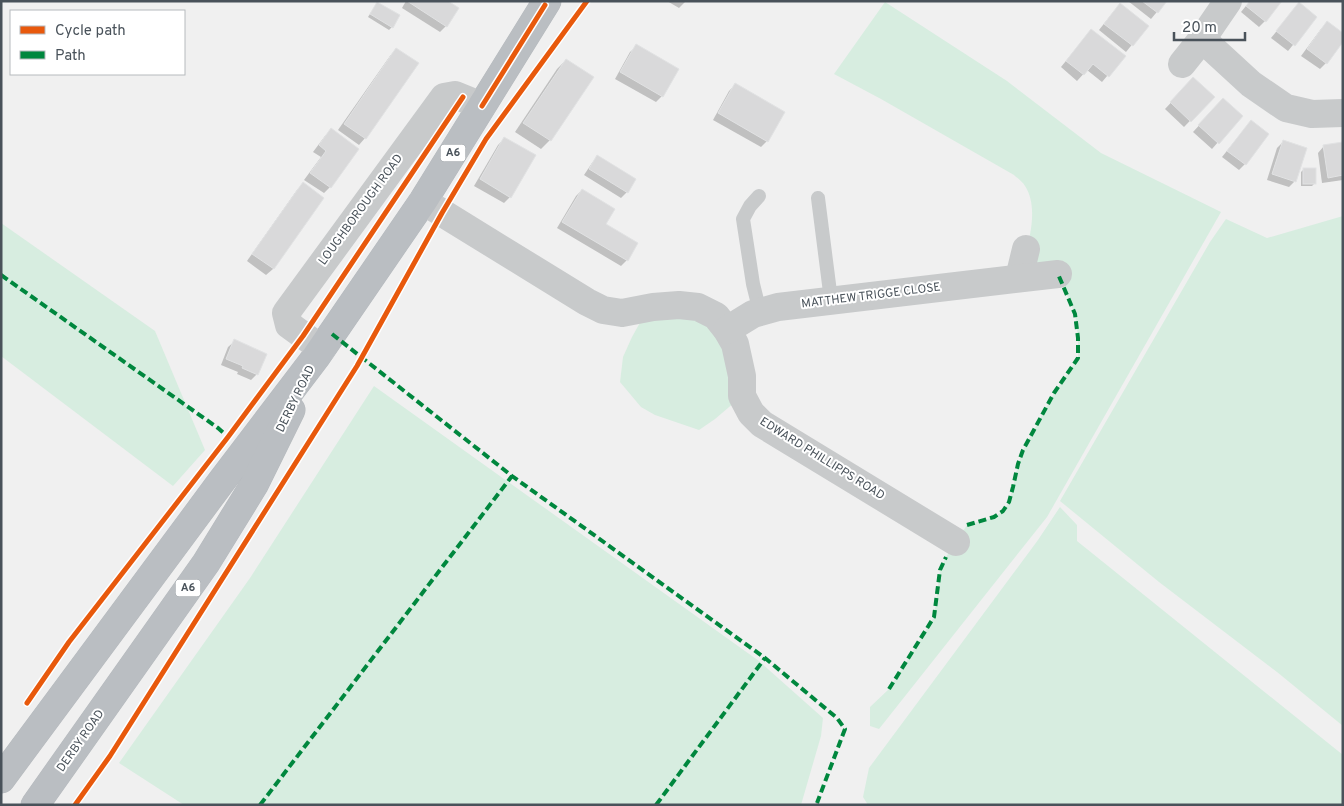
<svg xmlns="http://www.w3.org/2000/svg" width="1344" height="806" font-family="Overpass,sans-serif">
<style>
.green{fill:#d7ede0}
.shadow{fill:#0003}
.building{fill:#d9d9da;stroke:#e1e2e3}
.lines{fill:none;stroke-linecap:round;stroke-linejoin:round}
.highway-casing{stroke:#b6babe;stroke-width:29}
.path{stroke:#b8c1bf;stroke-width:3;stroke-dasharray:4 2.5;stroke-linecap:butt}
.lane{stroke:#c8cacb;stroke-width:14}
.street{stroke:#c8cacb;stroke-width:28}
.highway{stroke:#babec2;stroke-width:28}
.quiet{stroke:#00873e;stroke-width:4;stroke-dasharray:8 4;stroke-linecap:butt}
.cycleway-casing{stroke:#fff;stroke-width:8}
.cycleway{stroke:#e8590c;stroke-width:5}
.labels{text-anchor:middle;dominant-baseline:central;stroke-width:4;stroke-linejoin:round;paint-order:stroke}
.shield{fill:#fff;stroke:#80868c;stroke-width:1}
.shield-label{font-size:11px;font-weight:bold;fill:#49525a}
.street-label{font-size:12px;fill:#49525a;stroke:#fff}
</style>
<rect width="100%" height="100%" fill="#f0f0f0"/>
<g class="green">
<path d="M885 2 1007 81 1101 153 1221 212 1047 517 879 729 870 726V707L889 689 934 617 940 570 946 557 967 525 994 517 1003 511 1009 502 1013 487 1018 464 1023 450 1054 393 1078 358V338L1075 314 1058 274 1019 278C1026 252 1041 210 1025 186 1023 182 1017 178 1014 175L881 99 834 74Z"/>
<polygon points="1343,216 1343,726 1277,672 1159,582 1060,501 1210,242 1226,219 1267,238"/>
<polygon points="1,223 155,331 205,450 173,486 1,356"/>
<polygon points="716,316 742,396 715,419 699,430 655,415 641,407 620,382 623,357 632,337 642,319"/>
<polygon points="374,386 759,661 823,718 821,736 801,805 184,805 119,763 250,578"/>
<polygon points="1060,507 1077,525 1077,541 1343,755 1343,805 868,805 863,797 869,768 1038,540"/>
</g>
<g class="shadow">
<polygon points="406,1 446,1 446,26 440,32 402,8"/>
<polygon points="667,1 686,1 679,8"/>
<polygon points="1128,1 1166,1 1151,19"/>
<polygon points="1250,1 1265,21 1259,27 1241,12"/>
<polygon points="377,3 392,27 389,30 368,17"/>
<polygon points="1299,4 1315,18 1288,51 1271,38"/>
<polygon points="1114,11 1147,26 1126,52 1099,30"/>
<polygon points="1327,23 1326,63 1320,69 1301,56 1321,29"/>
<polygon points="1091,30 1124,56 1102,82 1087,70 1077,81 1061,67"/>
<polygon points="637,46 662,96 656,102 615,79 630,52"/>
<polygon points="396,49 417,63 365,138 359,145 338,130 390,56"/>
<polygon points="566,60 550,140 541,149 515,132 557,69"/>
<polygon points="1193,79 1213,97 1184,127 1165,109"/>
<polygon points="735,85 767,141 761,147 713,120 729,91"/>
<polygon points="1217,106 1241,116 1212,149 1193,132"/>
<polygon points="1251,121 1267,134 1245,164 1239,170 1222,157"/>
<polygon points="331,130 357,149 330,187 324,193 304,180 321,157 313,152 325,136"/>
<polygon points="505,138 510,197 504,203 474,186 498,145"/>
<polygon points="1283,142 1295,181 1289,187 1267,180 1277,148"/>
<polygon points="1343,143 1343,180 1322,183 1318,153 1324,146"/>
<polygon points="598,156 635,179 627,192 621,198 584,175 592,163"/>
<polygon points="1304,169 1315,183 1312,186 1301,186 1301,172"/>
<polygon points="303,184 322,198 273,269 266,275 247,261 297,190"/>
<polygon points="582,190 627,260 621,266 557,228 576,196"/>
<polygon points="235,341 257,374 251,380 237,374 238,372 221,365 228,347"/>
</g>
<g class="building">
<polygon points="407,1 448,1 459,8 447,27"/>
<polygon points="1142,1 1167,1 1158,13"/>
<polygon points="1250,1 1282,1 1266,22 1246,6"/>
<polygon points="377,2 400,15 393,28 370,14"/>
<polygon points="1299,2 1317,17 1295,46 1276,31"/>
<polygon points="1120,3 1149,26 1133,46 1104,24"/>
<polygon points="1327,21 1343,33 1343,42 1327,64 1307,49"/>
<polygon points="1091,29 1126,56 1109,77 1093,64 1084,75 1066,61"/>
<polygon points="636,44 679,69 663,97 620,72"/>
<polygon points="396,48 419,63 366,139 344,124"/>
<polygon points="566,59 594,77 551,141 523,123"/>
<polygon points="1193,77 1215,97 1191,122 1170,102"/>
<polygon points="735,83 785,112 768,142 718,113"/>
<polygon points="1223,98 1243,116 1219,144 1198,125"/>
<polygon points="1251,120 1269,134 1246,165 1227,151"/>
<polygon points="331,128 359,149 331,188 310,173 326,151 319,145"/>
<polygon points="504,137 536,155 511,198 480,179"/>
<polygon points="1283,140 1307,148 1296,182 1272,174"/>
<polygon points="1343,142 1343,175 1328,178 1323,145"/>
<polygon points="597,155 636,179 628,193 589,169"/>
<rect x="1303" y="168" width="13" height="16"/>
<polygon points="303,182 324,198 274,269 252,254"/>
<polygon points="582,189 615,209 606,224 638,243 628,261 562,222"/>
<polygon points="234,339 267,354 258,375 242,368 243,366 226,359"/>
</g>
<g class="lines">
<g class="highway-casing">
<g id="highway">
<polyline points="1,779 221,482 316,357 423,201 547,1"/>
<polyline points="35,805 206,563 254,485 291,410"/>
</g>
</g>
<polyline class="path" points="817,803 818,805"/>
<g class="lane">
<polyline points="759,196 750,206 743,219 753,284 760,312"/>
<polyline points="818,198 831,300"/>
</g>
<g class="street">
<polyline points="1202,39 1251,84 1286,108 1312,114 1343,113"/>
<polyline points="1182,64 1202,39 1228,1"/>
<polyline points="423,201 587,302 603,310 622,313 653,307 679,305 698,307 716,316 727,330 735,344 742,376 742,396 751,413 762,424 956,542"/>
<polyline points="1019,278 1026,249"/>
<polyline points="727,330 753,314 778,307 1058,274"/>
<polyline points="322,349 289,325 286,313 444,97 455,95 482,106"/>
</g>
<use href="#highway" class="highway"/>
<g class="quiet">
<polyline points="1,275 218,428 228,437"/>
<polyline points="332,334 512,476 765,658 837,718 845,729 817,803"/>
<polyline points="967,525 994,517 1003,511 1009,502 1013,487 1018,464 1023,450 1054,393 1078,358 1078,338 1075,314 1058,274"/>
<polyline points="889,689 934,617 940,570 946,557"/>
<polyline points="260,805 512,476"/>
<polyline points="656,805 765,658"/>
</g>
<g class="cycleway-casing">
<g id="cycleway">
<polyline points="482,106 545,5"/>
<polyline points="27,703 69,642 228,437 303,336 463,97"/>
<polyline points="75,805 110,756 357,366 442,213 486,139 587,1"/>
</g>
</g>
<use href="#cycleway" class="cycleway"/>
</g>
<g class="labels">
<g class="shield">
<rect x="440.5" y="144.5" width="25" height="17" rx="4"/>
<rect x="175.5" y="579.5" width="25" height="17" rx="4"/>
</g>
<g class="shield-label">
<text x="453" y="153">A6</text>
<text x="188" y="588">A6</text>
</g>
<g class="street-label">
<text transform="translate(361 210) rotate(-54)">LOUGHBOROUGH ROAD</text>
<text transform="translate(871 296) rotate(-7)">MATTHEW TRIGGE CLOSE</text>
<text transform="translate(296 399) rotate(-64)">DERBY ROAD</text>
<text transform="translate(822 459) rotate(32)">EDWARD PHILLIPPS ROAD</text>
<text transform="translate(81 741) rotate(-55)">DERBY ROAD</text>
</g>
</g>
<rect width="1344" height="806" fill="none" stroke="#49525a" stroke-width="5"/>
<rect x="10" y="10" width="175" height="65" fill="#ffffff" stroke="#b6babd"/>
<rect x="20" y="26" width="25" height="8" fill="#e8590c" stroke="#b6babd"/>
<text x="55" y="35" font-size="15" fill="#49525a">Cycle path</text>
<rect x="20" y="51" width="25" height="8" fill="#00873e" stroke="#b6babd"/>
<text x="55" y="60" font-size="15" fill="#49525a">Path</text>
<path d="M1174 32v8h71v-8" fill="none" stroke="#49525a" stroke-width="2.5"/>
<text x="1182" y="32" font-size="15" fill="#49525a" stroke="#ffffff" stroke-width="4" paint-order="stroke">20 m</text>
</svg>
